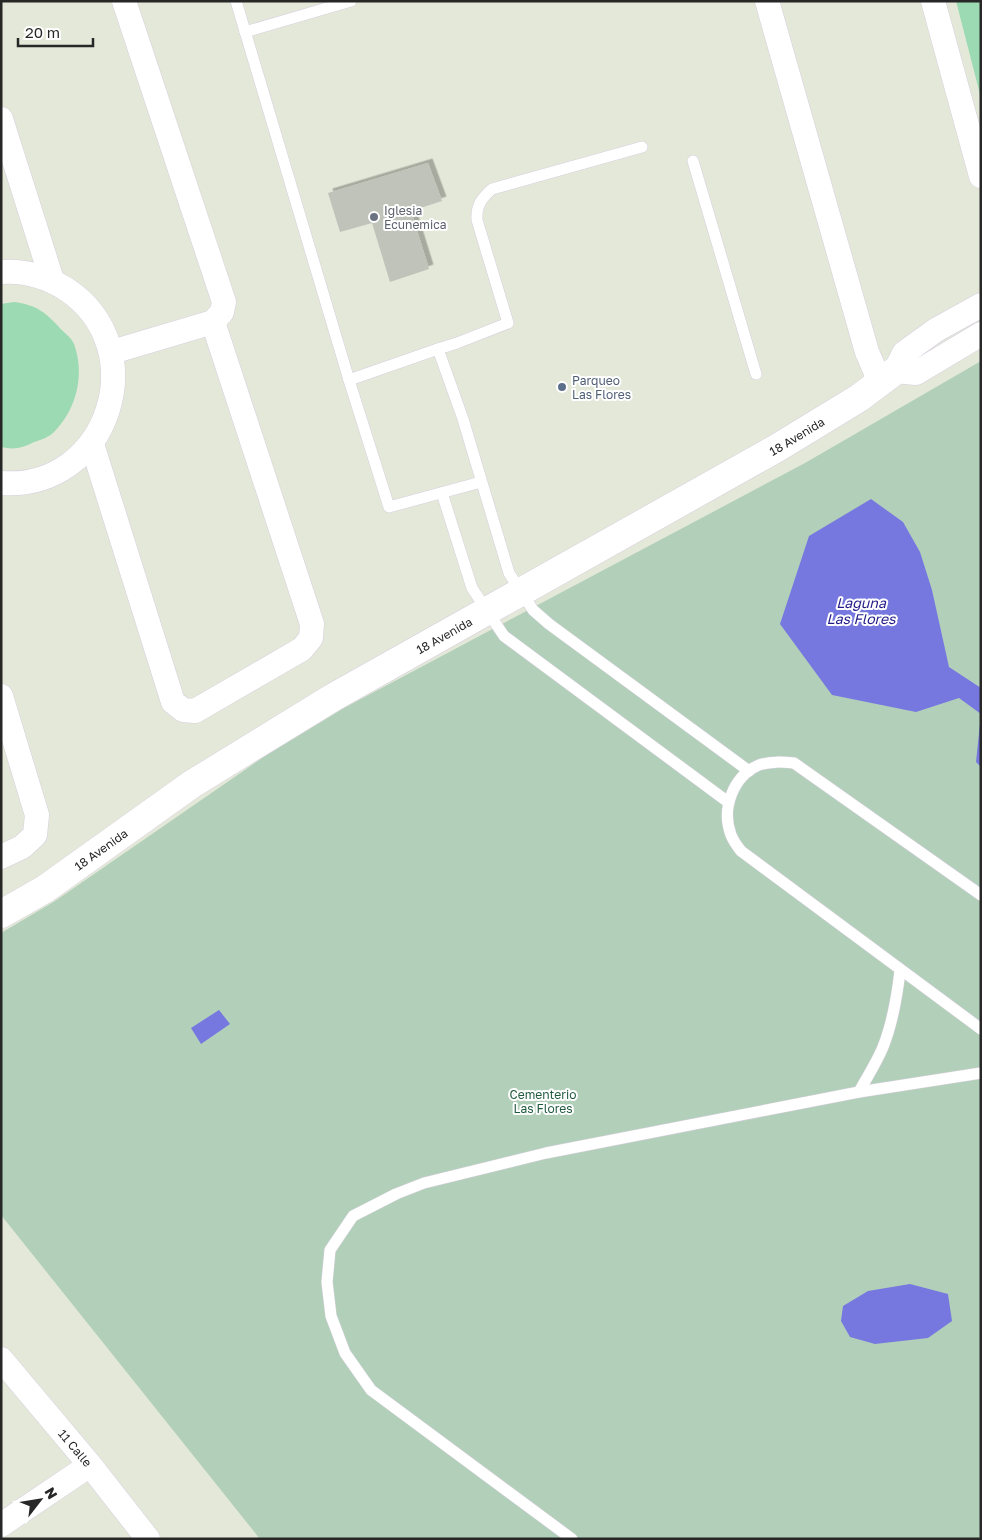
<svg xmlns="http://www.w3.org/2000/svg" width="982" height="1540" font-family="'Golos Text',sans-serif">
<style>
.green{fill:#9bdab2}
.cemetery{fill:#b2d0b9}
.water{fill:#7678e0}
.building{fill:#bfc3b9;filter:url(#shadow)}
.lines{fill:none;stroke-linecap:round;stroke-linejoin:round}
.lane-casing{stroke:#d7cfde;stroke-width:12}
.street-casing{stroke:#d7cfde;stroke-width:25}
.secondary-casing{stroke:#d7cfde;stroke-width:29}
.lane{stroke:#fff;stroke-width:11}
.street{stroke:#fff;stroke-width:24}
.secondary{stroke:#fff;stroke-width:28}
.worship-dot{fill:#6b7280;stroke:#fff;stroke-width:2}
.service-dot{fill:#5c6f8a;stroke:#fff;stroke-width:2}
.labels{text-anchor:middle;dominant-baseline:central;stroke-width:4;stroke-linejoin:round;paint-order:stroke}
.worship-label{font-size:12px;fill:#5b616d;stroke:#fff;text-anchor:start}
.service-label{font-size:12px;fill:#4e5e75;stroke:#fff;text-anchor:start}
.street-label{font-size:12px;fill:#272727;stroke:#fff}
.park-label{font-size:12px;fill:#205a3e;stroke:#fff}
.water-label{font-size:14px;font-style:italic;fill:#211a87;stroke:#fff}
</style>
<defs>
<filter id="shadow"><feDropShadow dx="4.5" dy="-4.5" stdDeviation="0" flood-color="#0004"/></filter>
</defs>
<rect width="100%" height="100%" fill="#e4e8d9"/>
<g class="green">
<polygon points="956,1 981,1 981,98"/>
<path d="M14 302C36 305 44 311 59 327 63 332 71 337 74 344 85 374 77 409 54 432 49 437 41 440 34 442 23 448 14 450 1 447V304Z"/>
</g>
<polygon class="cemetery" points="981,361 981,1539 260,1539 1,1215 1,933 55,901 265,756 344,708 805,463"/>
<g class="water">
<polygon points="871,499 903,522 920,552 932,590 949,667 981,688 981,767 976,762 981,714 959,698 916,712 832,695 780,624 809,536"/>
<polygon points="219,1010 230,1024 201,1044 191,1028"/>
<polygon points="910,1284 948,1294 952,1321 928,1338 875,1344 850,1337 841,1321 843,1306 868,1291"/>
</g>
<polygon class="building" points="428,163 442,201 411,211 429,269 390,282 372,223 340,232 328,193"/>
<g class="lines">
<g class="lane-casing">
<g id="lane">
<polyline points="236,1 349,380 389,507 481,482"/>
<polyline points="245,32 351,1"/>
<polyline points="693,161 756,374"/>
<polyline points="438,349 463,419 509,573 533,610 549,624 749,771"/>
<path d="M349 380 438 349 457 343 508 323 477 220C476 205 482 198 492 189L642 147"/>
<polyline points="442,493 472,588 504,636 728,802"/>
<path d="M981 895 794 763C782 762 771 761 759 765 733 776 721 809 731 835 733 840 737 846 741 851L981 1029"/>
<path d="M859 1092C867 1077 877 1062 883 1047 893 1022 897 997 900 971"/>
<polyline points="572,1539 371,1390 345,1353 331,1316 327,1282 330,1250 353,1216 396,1194 424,1183 546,1153 859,1092 981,1073"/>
</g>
</g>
<g class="street-casing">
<g id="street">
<polyline points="767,1 867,352 880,382"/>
<polyline points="933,1 981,176"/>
<polyline points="1,119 52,280"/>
<path d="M1 272C24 270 47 277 66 289 155 348 109 491 1 483"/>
<polyline points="981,305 936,330 904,353 895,371 916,373 981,334"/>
<polyline points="112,352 213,322 222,312 224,302 124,1"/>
<polyline points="92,444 173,702 183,710 195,711 302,649 311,638 312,624 213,322"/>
<polyline points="1,696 37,815 35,835 22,847 1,857"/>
<path id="s1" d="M1 1359 90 1465 148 1539"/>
<polyline points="1,1525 90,1465"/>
</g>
</g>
<g class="secondary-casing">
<g id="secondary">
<path id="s2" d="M1 914 45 889 192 784 332 698 777 448 859 398 895 371"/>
</g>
</g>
<use href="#lane" class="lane"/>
<use href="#street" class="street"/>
<use href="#secondary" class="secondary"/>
</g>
<circle class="worship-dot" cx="374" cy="217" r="5"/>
<circle class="service-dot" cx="562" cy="387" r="5"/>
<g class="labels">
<g class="worship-label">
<text x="384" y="210">Iglesia<tspan x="384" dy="14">Ecunemica</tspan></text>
</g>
<g class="service-label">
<text x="572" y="380">Parqueo<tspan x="572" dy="14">Las Flores</tspan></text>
</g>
<g class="street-label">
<text stroke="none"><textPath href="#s2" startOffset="929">18 Avenida</textPath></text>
<text stroke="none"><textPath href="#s2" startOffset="524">18 Avenida</textPath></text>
<text stroke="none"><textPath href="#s2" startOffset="119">18 Avenida</textPath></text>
<text stroke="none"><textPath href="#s1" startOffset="116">11 Calle</textPath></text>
</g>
<g class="park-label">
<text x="543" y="1094">Cementerio<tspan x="543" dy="14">Las Flores</tspan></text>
</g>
<g class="water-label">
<text x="861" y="602">Laguna<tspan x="861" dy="16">Las Flores</tspan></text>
</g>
</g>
<rect width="982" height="1540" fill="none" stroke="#272727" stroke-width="5"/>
<g transform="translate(40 1500) rotate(59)" stroke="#ffffff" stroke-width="4" paint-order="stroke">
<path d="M0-4L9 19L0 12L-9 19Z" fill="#272727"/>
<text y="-8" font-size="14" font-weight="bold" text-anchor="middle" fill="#272727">N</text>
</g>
<path d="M18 38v8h75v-8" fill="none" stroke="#272727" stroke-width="2.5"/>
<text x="25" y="38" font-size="15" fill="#272727" stroke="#ffffff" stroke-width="4" paint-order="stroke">20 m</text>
</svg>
